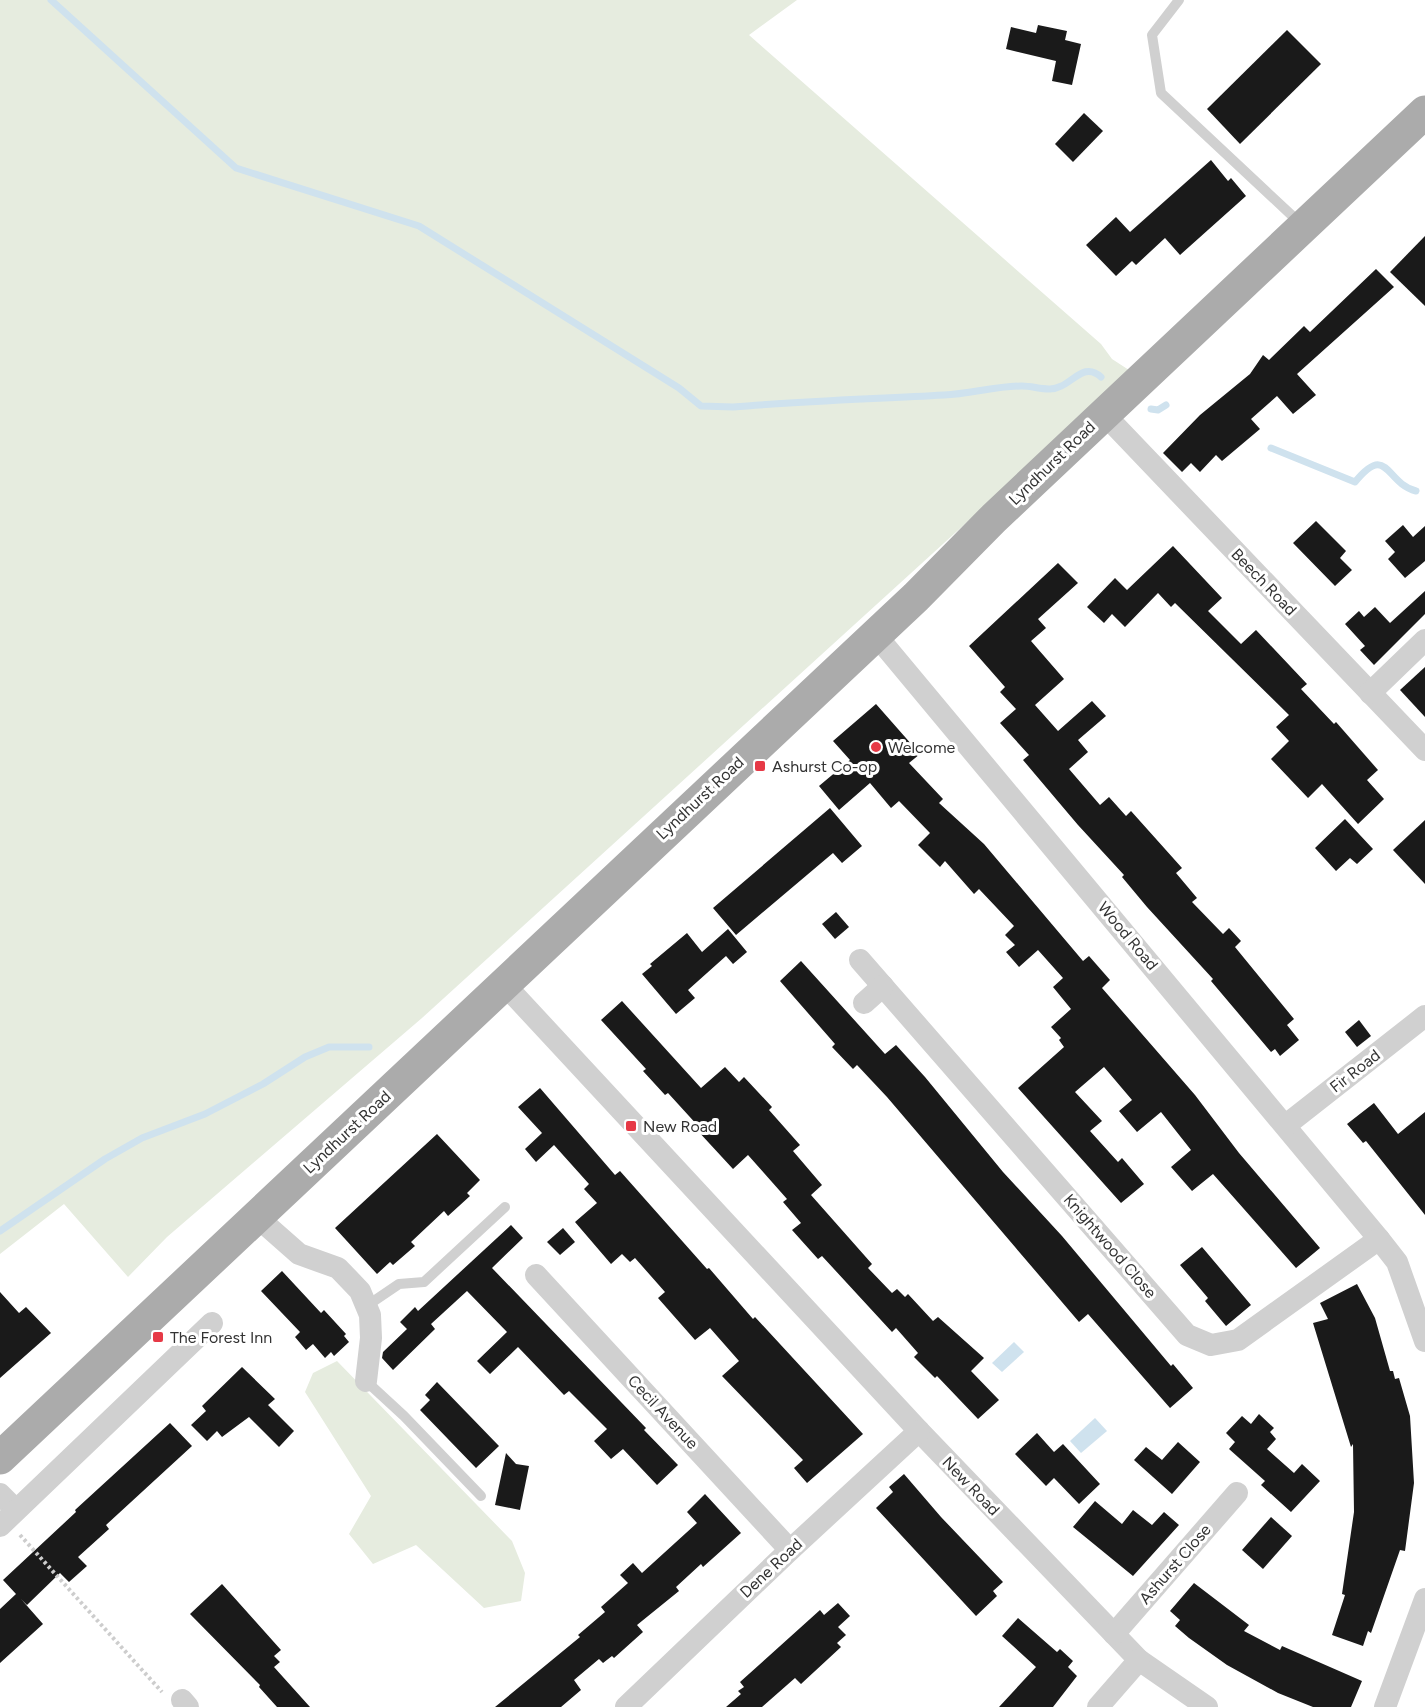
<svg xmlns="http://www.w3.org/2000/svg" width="1425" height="1707" font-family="Figtree,sans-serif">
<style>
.green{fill:#e6ecdf}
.water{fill:#cfe2ee}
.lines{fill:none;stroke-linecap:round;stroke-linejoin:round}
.stream{stroke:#cfe2ee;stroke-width:7}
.building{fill:#1a1a1a}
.path{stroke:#cdcdcd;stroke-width:4;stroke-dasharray:3 3;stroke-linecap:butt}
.service{stroke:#d0d0d0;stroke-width:10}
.minor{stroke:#d0d0d0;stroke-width:22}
.primary{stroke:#ababab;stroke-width:33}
.poi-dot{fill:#e63946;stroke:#fff;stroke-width:2}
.labels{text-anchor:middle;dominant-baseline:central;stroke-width:6;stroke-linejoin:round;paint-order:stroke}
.street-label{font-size:16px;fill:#333;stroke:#fff}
.poi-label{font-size:16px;fill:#333;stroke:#fff;text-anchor:start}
</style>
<rect width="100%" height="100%" fill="#fff"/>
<g class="green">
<polygon points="0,0 797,0 749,35 1101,344 1112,359 1132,372 422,1018 167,1237 128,1277 64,1204 0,1254"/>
<polygon points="337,1361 512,1541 525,1573 521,1601 484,1608 416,1545 373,1564 349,1534 371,1496 305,1392 313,1373"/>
</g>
<g class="water">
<polygon points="1014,1342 1024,1352 1002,1372 992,1363"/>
<polygon points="1095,1418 1107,1431 1081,1453 1070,1441"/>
</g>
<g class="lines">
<g class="stream">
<path d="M51 0 236 168 419 226 679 388 701 406 733 407C803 401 874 399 944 395 970 394 996 386 1022 386 1031 386 1040 389 1049 389 1070 390 1082 359 1101 377"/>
<polyline points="1151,409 1158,410 1166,405"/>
<path d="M1271 448 1355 482C1388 442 1385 483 1416 491"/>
<polyline points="0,1231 105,1159 142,1138 205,1114 263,1084 305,1057 329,1047 369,1047"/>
</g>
</g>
<g class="building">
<polygon points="1038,25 1067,31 1065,40 1081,44 1072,85 1052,81 1056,61 1006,49 1011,27 1036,33"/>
<polygon points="1287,30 1321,64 1240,144 1207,109"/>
<polygon points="1084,113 1103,131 1073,162 1055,144"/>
<polygon points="1211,160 1228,181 1231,178 1246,196 1180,255 1165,238 1136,265 1132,261 1116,276 1086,245 1116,217 1130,232"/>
<polygon points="1425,236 1425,306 1390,272"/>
<polygon points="1376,269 1394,287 1297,374 1316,395 1293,414 1277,396 1251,419 1260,429 1222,461 1216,455 1200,472 1191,463 1182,472 1163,453 1200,415 1250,374 1263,355 1269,360 1304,326 1310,332"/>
<polygon points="1316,521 1346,551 1340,558 1352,570 1335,586 1293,543"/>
<polygon points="1403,525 1413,537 1425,526 1425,561 1405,578 1388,559 1395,552 1385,541"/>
<polygon points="1173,546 1222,598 1208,611 1241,644 1256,630 1307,684 1301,689 1334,724 1336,722 1378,770 1367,780 1384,799 1358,824 1322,784 1308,798 1271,759 1289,741 1276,727 1289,715 1175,603 1171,607 1158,593 1125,627 1112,614 1104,623 1087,607 1115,578 1127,590"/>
<polygon points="1058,563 1078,583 1038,619 1046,628 1031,641 1064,679 1035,705 1058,731 1092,701 1106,716 1078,740 1088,752 1069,769 1100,805 1109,797 1126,816 1131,811 1182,868 1176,873 1197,898 1192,902 1223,934 1229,928 1241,941 1235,947 1294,1019 1287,1025 1299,1040 1280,1056 1275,1049 1271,1052 1211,981 1213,979 1147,907 1122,877 1124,875 1078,825 1023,760 1029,755 1000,723 1016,709 1000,692 1005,687 969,646"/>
<polygon points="1425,591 1425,614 1374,665 1360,650 1365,646 1345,624 1359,611 1364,617 1375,607 1390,623"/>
<polygon points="1425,667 1425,717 1400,690"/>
<polygon points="876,704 920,754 909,763 943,799 939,803 984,844 1083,961 1089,956 1110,980 1102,988 1195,1095 1239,1153 1320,1248 1296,1268 1213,1174 1192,1191 1171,1167 1191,1150 1161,1112 1137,1132 1119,1111 1132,1100 1104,1067 1075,1092 1102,1121 1090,1131 1118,1162 1122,1158 1144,1184 1121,1203 1018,1088 1064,1047 1059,1040 1061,1038 1051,1027 1071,1009 1053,987 1063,978 1038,950 1019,967 1006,952 1015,945 1005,935 1014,926 979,889 974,894 945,861 940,867 918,845 930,833 899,801 891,808 870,783 839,810 819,786 850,760 833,741"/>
<polygon points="830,808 862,846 842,863 833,853 736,935 713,908"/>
<polygon points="1345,819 1373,849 1357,864 1350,858 1336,871 1315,848"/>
<polygon points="1425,820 1425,884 1393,850"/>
<polygon points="836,912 849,927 835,939 822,924"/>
<polygon points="728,929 747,952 733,964 726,956 688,990 695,998 676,1014 642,974 652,966 650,964 687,933 702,952"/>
<polygon points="801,961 885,1054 896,1045 925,1077 1003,1172 1062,1236 1171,1366 1173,1364 1193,1388 1170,1408 1088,1314 1079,1322 887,1097 857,1065 853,1069 832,1047 835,1044 780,981"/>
<polygon points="622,1001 701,1088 725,1067 739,1082 744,1077 772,1107 769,1110 800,1145 793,1151 822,1185 811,1195 872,1264 868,1268 892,1293 897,1289 905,1297 908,1294 933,1321 938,1317 984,1358 971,1371 999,1400 978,1419 937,1376 935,1378 914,1357 918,1353 896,1328 892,1332 822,1256 818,1259 792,1230 801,1223 783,1202 787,1199 748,1155 733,1169 697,1130 699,1127 668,1093 665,1095 643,1071 646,1069 601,1020"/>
<polygon points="1359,1020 1371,1036 1357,1047 1345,1032"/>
<polygon points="540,1088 615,1175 620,1171 707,1269 709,1268 753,1319 755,1317 863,1434 807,1483 794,1468 803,1460 722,1376 739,1361 710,1328 695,1340 658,1298 665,1292 635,1258 630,1262 622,1254 611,1264 575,1222 597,1203 584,1189 589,1184 554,1145 536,1162 525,1149 542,1133 518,1107"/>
<polygon points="1374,1103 1398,1134 1425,1112 1425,1215 1366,1141 1363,1143 1347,1124"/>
<polygon points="437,1134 480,1180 467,1193 470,1196 448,1216 444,1211 411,1242 415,1246 393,1265 390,1262 377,1274 335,1228"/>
<polygon points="511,1225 523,1238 492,1268 646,1428 644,1430 678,1465 657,1485 623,1449 611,1459 594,1441 607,1429 569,1391 564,1395 518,1347 490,1374 477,1361 507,1332 467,1291 431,1324 435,1329 393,1370 382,1358 383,1352 407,1329 400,1322 415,1307 418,1311"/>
<polygon points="563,1228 575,1242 560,1255 547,1242"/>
<polygon points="1202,1247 1251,1305 1226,1326 1205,1301 1208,1298 1180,1265"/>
<polygon points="282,1271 321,1313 324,1310 346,1334 344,1336 349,1342 334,1356 331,1352 325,1358 313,1344 306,1350 295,1337 300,1332 261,1291"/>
<polygon points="1357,1284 1375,1318 1390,1371 1393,1371 1395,1379 1399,1378 1410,1416 1414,1483 1405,1551 1400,1550 1371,1633 1368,1631 1363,1646 1332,1635 1345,1595 1342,1594 1354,1512 1353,1444 1351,1447 1313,1323 1328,1319 1320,1303"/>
<polygon points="0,1292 19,1313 26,1307 51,1333 0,1378"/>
<polygon points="242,1367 275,1399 268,1405 294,1431 279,1447 249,1417 222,1437 217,1431 207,1441 191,1425 206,1411 202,1406"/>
<polygon points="437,1382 499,1446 476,1468 420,1410 430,1400 425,1395"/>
<polygon points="1259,1414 1274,1428 1270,1432 1276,1439 1267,1449 1294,1473 1302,1464 1320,1481 1291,1512 1261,1485 1265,1481 1229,1449 1235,1442 1226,1433 1242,1416 1251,1424"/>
<polygon points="170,1423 192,1446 106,1525 109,1529 78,1557 87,1566 69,1582 60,1573 27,1605 21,1599 43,1624 0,1663 0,1609 16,1594 3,1580 76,1512 75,1510"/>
<polygon points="1037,1433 1054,1452 1063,1444 1100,1484 1079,1504 1054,1478 1046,1486 1015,1454"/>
<polygon points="1178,1442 1200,1462 1172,1494 1134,1460 1146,1447 1162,1460"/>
<polygon points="506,1453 516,1464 529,1466 520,1510 495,1505"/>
<polygon points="904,1474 941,1517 1003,1582 993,1591 997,1596 976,1616 876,1508 893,1492 889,1487"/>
<polygon points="705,1494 741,1533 703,1567 701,1564 676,1587 679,1591 637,1625 643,1632 614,1658 612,1656 603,1663 599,1659 574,1680 581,1690 561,1707 495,1707 580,1637 578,1635 605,1612 601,1607 628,1583 620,1575 633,1563 642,1573 697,1523 687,1512"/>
<polygon points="1095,1501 1122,1524 1133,1510 1152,1525 1164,1512 1179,1525 1133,1576 1073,1527"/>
<polygon points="1271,1517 1292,1536 1263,1569 1242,1550"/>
<polygon points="1194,1583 1249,1625 1244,1631 1280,1650 1282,1646 1362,1681 1351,1707 1313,1707 1278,1693 1227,1665 1189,1638 1175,1626 1180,1620 1170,1611"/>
<polygon points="222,1584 281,1650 274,1656 280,1662 274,1667 310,1707 277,1707 259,1687 260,1685 190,1614"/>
<polygon points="838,1603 850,1616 838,1627 846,1635 837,1643 841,1647 801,1684 795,1678 762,1707 726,1707 741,1694 738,1691 744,1687 740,1682 820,1610 824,1615"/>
<polygon points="1018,1618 1057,1652 1060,1649 1073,1661 1068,1667 1077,1676 1053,1707 999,1707 1036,1667 1002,1636"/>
</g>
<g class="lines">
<polyline class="path" points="20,1535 162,1692"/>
<g class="service">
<polyline points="1179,0 1152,35 1161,93 1301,224"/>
<polyline points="368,1305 399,1284 424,1282 505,1207"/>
<polyline points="366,1381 404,1416 481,1496"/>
</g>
<g class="minor">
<polyline points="1104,414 1425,750"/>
<polyline points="875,634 1379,1239 1397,1262 1425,1341"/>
<polyline points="1370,693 1425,640"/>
<polyline points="860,960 1187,1335 1211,1345 1238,1340 1379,1239"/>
<polyline points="504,984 919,1431 1139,1660 1207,1707"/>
<polyline points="864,1003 883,986"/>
<polyline points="1286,1125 1425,1016"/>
<polyline points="257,1217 299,1254 338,1268 360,1291 370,1315 371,1338 366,1381"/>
<polyline points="536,1275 790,1550"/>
<polyline points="0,1494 16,1510"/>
<polyline points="0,1526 212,1323"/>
<polyline points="1114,1634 1237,1493"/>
<polyline points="182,1700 188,1707"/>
<polyline points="626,1707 790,1550 919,1431"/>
<polyline points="1098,1707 1139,1660"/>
<polyline points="1385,1707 1425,1599"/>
</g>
<polyline class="primary" points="0,1458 916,597 994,518 1425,112"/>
</g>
<g class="poi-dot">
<circle cx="876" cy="747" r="6"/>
<rect x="754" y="760" width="12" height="12" rx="3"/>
<rect x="625" y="1120" width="12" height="12" rx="3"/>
<rect x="152" y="1331" width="12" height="12" rx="3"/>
</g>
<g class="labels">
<g class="street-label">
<text transform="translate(1052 463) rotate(-44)">Lyndhurst Road</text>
<text transform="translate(1264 582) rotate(46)">Beech Road</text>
<text transform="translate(700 798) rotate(-43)">Lyndhurst Road</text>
<text transform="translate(1128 936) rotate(50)">Wood Road</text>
<text transform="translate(1355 1071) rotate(-38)">Fir Road</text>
<text transform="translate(347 1132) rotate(-43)">Lyndhurst Road</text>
<text transform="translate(1110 1246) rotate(49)">Knightwood Close</text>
<text transform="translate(663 1412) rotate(47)">Cecil Avenue</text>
<text transform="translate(971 1486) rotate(46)">New Road</text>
<text transform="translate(1175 1564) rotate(-49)">Ashurst Close</text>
<text transform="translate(771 1568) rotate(-43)">Dene Road</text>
</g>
<g class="poi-label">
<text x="888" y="747">Welcome</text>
<text x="772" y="766">Ashurst Co-op</text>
<text x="643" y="1126">New Road</text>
<text x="170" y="1337">The Forest Inn</text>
</g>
</g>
</svg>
